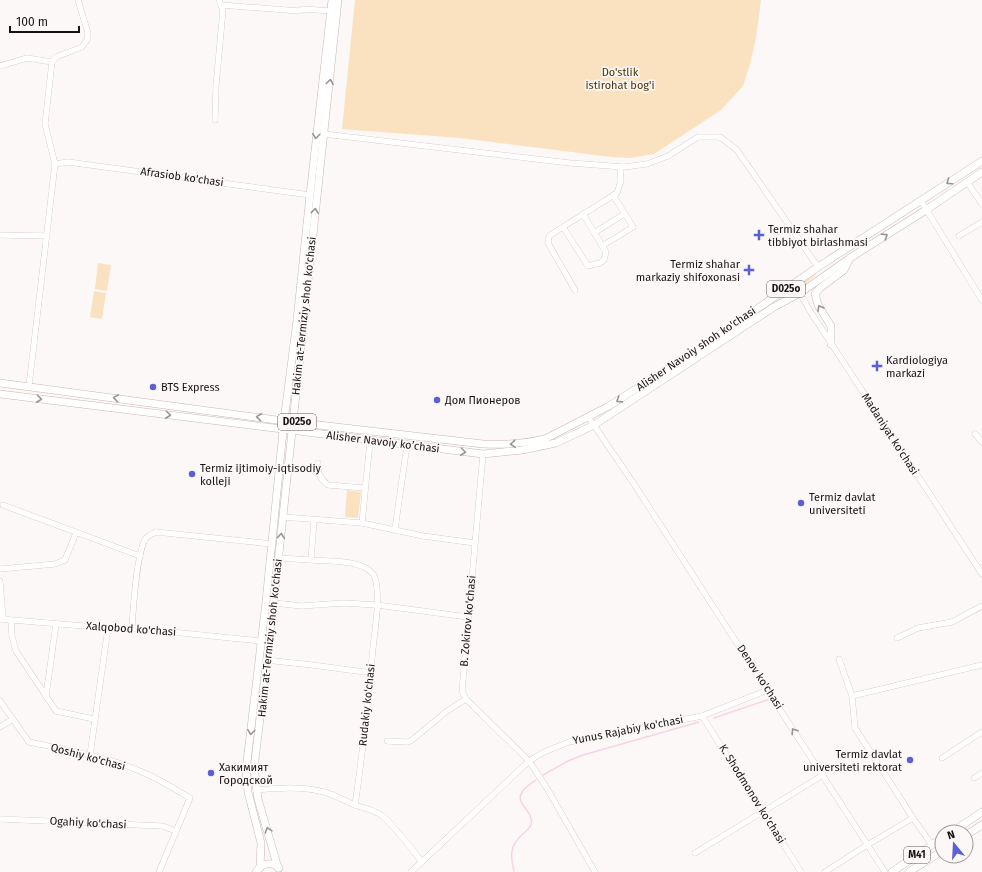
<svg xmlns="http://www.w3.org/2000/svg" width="982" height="872" font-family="'Fira Sans',sans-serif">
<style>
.green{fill:#fae1c0}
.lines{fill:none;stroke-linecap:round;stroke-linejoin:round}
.stream{stroke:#fad2e8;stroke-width:1.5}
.minor-casing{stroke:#cbb7b3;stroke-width:6}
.major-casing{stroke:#cbb7b3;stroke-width:8}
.minor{stroke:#fff;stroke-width:5.5}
.major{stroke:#fff;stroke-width:7}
.oneway{stroke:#979493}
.poi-dot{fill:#5b60d8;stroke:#fcf8f7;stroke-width:1.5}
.labels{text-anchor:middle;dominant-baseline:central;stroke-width:3.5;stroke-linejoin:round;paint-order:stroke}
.shield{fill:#fcf8f7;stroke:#5c5655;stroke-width:1}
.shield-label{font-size:10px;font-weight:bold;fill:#181110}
.park-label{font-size:11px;fill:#4c3100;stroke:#fcf8f7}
.street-label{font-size:11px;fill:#181110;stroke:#fcf8f7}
.poi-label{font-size:11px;fill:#181110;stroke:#fcf8f7;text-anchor:start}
</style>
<rect width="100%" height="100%" fill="#fcf8f7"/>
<g class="green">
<polygon points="355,0 761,0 756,38 750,64 743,86 721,110 654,154 630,158 611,157 460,138 342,129"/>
<polygon points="98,263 111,265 107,291 95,289"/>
<polygon points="815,274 816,275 800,288 796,286 797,283"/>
<polygon points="94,291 106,293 102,319 90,317"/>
<polygon points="347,490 361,492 358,518 345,517"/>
</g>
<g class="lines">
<g class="stream">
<polyline points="714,718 770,699"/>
<polyline points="543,775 568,761 583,755 699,722"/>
<path d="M514 871C510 856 510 845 522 835 525 832 529 829 531 825 535 811 514 804 522 792 525 787 532 783 536 780"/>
</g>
<g class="minor-casing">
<g id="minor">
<polyline points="221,5 299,11 303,9 331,11"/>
<polyline points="0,66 27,58 52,62"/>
<polyline points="215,120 216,86 223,10 219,0"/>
<polyline points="324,134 570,163 624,167 647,164 668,156 698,137 720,137 737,150 818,267"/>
<polyline points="55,164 68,162 310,195"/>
<polyline points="967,182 982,204"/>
<polyline points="921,201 982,300"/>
<polyline points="583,214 606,252 604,260 600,263 588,266 563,227 617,193 621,181 620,167"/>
<polyline points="563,227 549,236 548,243 575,290"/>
<polyline points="594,233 624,214"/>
<polyline points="0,235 47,236"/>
<polyline points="959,236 982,222"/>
<polyline points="602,246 633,227 613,195"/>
<polyline points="800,293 810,311 982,574"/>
<polyline points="29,386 55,164 45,124 52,62 56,57 82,47 87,40 88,33 78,0"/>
<polyline points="589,418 634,484 885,872"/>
<polyline points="975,434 982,442"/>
<polyline points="483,454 462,691 466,699 529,761 548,790 595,872"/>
<path d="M318 463C317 471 320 479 328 485L365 488"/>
<polyline points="3,505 140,556"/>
<polyline points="283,517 362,523 370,441"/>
<polyline points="362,523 423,536 475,543"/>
<polyline points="395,529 407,445"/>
<polyline points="279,558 311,560 314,520"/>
<path d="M311 560C327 561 358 560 370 571 373 573 375 577 376 581 380 603 375 627 373 648 368 700 363 753 355 805"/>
<polyline points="0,569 55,564 65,560 76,533"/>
<polyline points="0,581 3,619"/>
<polyline points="274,603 302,606 343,603 377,605 468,617"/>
<polyline points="0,619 108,628 132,628 262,641"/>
<polyline points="11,620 12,636 16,651 56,711 94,719"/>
<path d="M132 628C133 611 137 551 146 538 148 535 152 534 156 532L272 544"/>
<polyline points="897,638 918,628 952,622 982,606"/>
<polyline points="839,659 852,696 855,728 913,818 932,845"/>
<polyline points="266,660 312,665 365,672 371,672"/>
<polyline points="46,696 56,624"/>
<polyline points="852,696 982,665"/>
<path d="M0 701 29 742C71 751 116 758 155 778 167 784 178 791 190 798L159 872"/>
<polyline points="702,716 801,872"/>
<polyline points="0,727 13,719"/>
<polyline points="387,741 408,742 412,740 447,711 466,699"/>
<polyline points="90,755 108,628"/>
<polyline points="942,758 982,732"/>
<polyline points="974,778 982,773"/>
<path d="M256 790C278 788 302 786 324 792 335 795 345 801 355 805 364 808 374 810 381 815 395 826 411 848 422 862"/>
<polyline points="0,819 162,826 176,831"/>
<polyline points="695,853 823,775"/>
<polyline points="411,872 529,761 544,752 569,742 702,716 768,690"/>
<polyline points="825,872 867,845 913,818"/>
</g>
</g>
<g class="major-casing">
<g id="major">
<polyline points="831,344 831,326 818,305 815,294 820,288 844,270 850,258"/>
<path d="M0 383 284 421 483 444C505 445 526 444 547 438L609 406 700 348 818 267 982 161"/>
<polyline points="0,394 483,454 522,450 556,443 594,425 774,307 800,293 850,258 926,210 982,172"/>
<polyline points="952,832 982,812"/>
<polyline points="966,835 982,825"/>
<polyline points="260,867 261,843 248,792 246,770 266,602 284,421 297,320 310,195 332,0"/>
<polyline points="278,868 258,799 254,769 277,572 338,0"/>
<path d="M256 872C262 863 271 861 279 868"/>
<polyline points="892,872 942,838"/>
<polyline points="909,872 942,851"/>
</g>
</g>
<use href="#minor" class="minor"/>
<use href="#major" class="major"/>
</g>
<defs><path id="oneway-chevron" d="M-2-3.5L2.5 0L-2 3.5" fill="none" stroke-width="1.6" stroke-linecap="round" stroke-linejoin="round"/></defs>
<g class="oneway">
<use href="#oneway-chevron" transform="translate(330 82) rotate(-83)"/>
<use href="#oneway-chevron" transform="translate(316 136) rotate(97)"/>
<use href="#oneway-chevron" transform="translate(949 182) rotate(146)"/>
<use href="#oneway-chevron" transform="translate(315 211) rotate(-84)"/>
<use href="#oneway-chevron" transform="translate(885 236) rotate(-32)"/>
<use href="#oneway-chevron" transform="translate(820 308) rotate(-120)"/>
<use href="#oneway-chevron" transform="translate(116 398) rotate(-172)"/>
<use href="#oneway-chevron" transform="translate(39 399) rotate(7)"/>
<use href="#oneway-chevron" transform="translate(619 400) rotate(147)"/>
<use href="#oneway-chevron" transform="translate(168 415) rotate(7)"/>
<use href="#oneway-chevron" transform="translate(259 417) rotate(-172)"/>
<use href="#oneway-chevron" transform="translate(513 444) rotate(175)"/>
<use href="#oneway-chevron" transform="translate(463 452) rotate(7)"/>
<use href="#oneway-chevron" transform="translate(281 536) rotate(-85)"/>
<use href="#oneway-chevron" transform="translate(794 731) rotate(-123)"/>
<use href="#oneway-chevron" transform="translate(251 732) rotate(97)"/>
<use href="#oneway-chevron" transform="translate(268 830) rotate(-108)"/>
</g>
<g class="poi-dot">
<path d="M757 229h4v4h4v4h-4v4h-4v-4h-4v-4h4z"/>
<path d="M747 264h4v4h4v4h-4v4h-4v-4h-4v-4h4z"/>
<path d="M875 360h4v4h4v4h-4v4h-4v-4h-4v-4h4z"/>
<circle cx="153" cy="387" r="4"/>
<circle cx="437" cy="400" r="4"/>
<circle cx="192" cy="474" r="4"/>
<circle cx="801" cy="503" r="4"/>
<circle cx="910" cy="760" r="4"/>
<circle cx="211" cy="773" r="4"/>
</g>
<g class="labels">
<g class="shield">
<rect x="767" y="281" width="38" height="16" rx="3"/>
<rect x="278" y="414" width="38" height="16" rx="3"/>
<rect x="904" y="847" width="26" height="16" rx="3"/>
</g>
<g class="shield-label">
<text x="786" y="289">D025o</text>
<text x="297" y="422">D025o</text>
<text x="917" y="855">M41</text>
</g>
<g class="park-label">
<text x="620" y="72">Do'stlik<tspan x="620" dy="13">istirohat bog'i</tspan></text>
</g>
<g class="street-label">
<text transform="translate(182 177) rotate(8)">Afrasiob ko'chasi</text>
<text transform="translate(304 316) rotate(-84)">Hakim at-Termiziy shoh ko'chasi</text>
<text transform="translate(696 349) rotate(-34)">Alisher Navoiy shoh ko'chasi</text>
<text transform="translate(890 434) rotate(57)">Madaniyat ko'chasi</text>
<text transform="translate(383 442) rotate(7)">Alisher Navoiy ko’chasi</text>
<text transform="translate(468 621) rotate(-85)">B. Zokirov ko'chasi</text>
<text transform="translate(131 629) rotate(4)">Xalqobod ko'chasi</text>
<text transform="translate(270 638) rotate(-84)">Hakim at-Termiziy shoh ko'chasi</text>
<text transform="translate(760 677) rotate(57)">Denov ko'chasi</text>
<text transform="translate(367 705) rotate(-84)">Rudakiy ko'chasi</text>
<text transform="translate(628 730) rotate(-11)">Yunus Rajabiy ko'chasi</text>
<text transform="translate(88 757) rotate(15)">Qoshiy ko'chasi</text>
<text transform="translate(752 794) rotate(58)">K. Shodmonov ko'chasi</text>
<text transform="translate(88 823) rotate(3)">Ogahiy ko'chasi</text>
</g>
<g class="poi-label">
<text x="768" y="229">Termiz shahar<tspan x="768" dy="13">tibbiyot birlashmasi</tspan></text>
<text x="740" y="264" text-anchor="end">Termiz shahar<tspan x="740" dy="13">markaziy shifoxonasi</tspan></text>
<text x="886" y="360">Kardiologiya<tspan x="886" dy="13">markazi</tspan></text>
<text x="161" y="387">BTS Express</text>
<text x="445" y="400">Дом Пионеров</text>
<text x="200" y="468">Termiz ijtimoiy-iqtisodiy<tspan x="200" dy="13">kolleji</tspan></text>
<text x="809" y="497">Termiz davlat<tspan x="809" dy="13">universiteti</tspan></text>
<text x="902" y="754" text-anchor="end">Termiz davlat<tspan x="902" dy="13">universiteti rektorat</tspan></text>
<text x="219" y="767">Хакимият<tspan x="219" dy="13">Городской</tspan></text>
</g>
</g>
<g transform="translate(954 844) rotate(342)"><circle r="19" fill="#fcf8f7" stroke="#a19c9b"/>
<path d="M0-3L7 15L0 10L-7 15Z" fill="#5b60d8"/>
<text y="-6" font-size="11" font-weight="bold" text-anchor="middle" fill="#181110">N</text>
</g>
<path d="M10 26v6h69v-6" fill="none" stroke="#181110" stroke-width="2"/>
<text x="16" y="26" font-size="12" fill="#181110" stroke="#fcf8f7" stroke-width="3" paint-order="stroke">100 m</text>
</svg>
